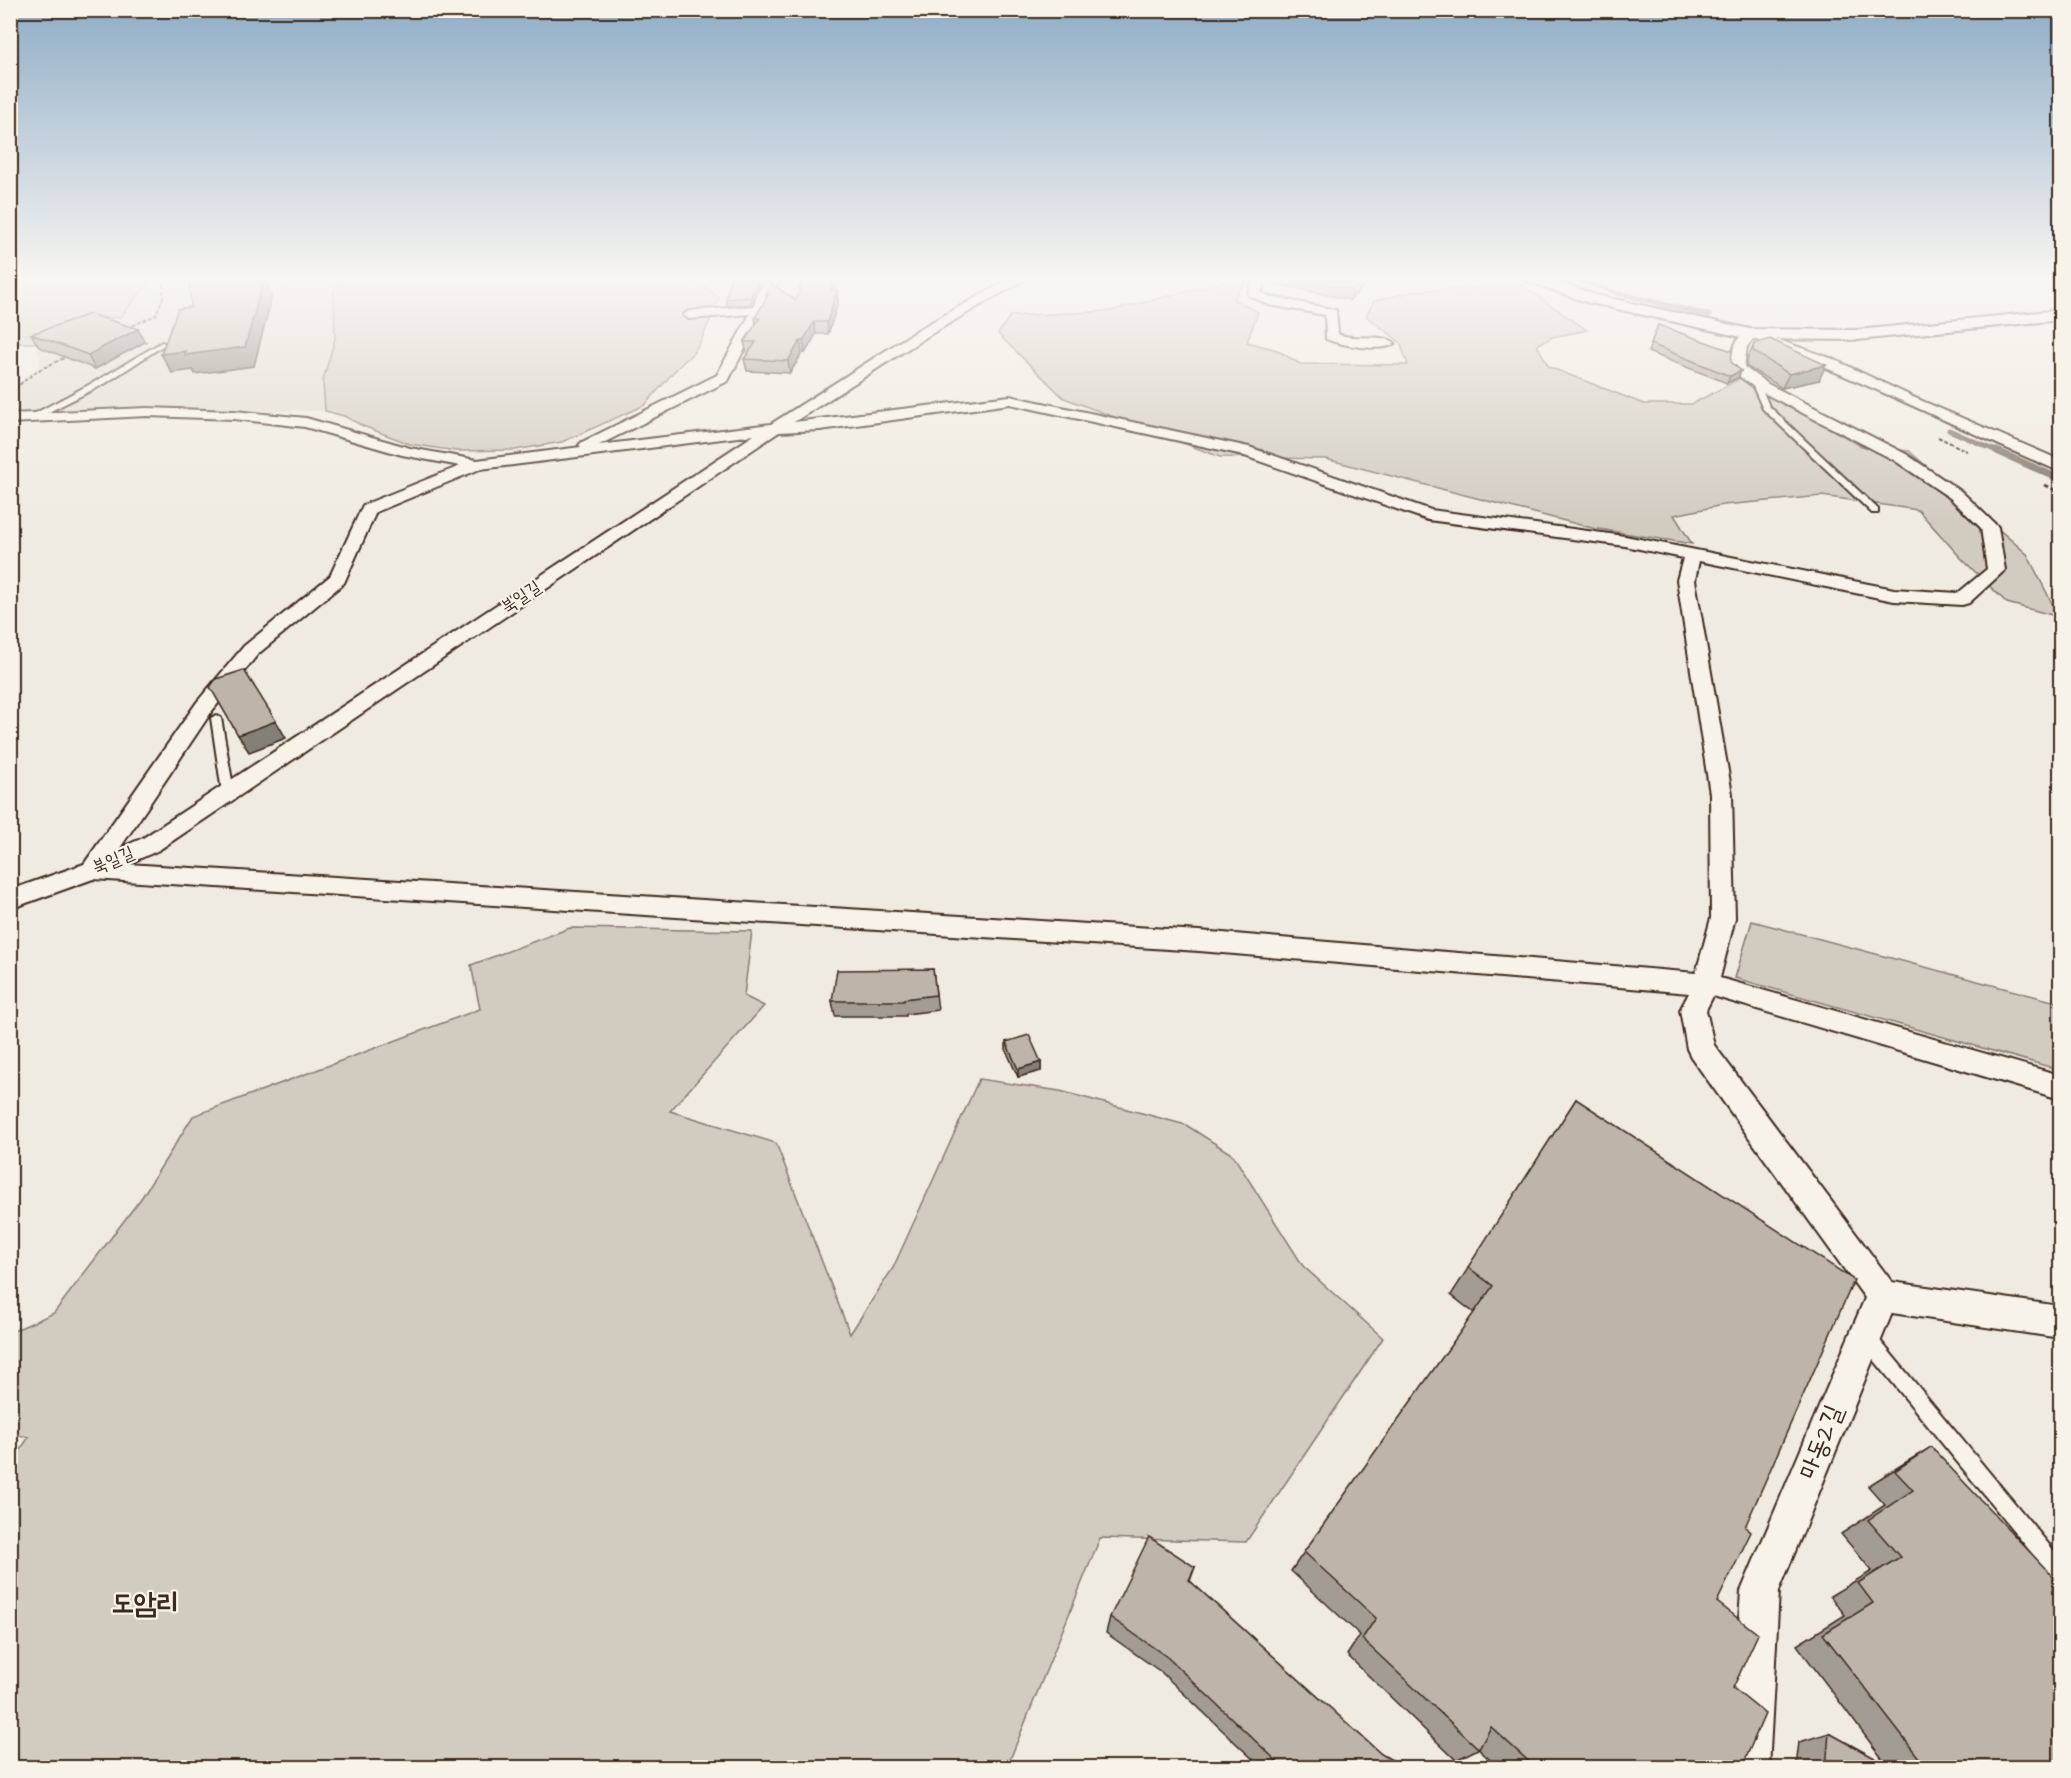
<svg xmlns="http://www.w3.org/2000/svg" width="2071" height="1778" font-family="'Architects Daughter','Poor Story',sans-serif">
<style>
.built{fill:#e0dbd0}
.green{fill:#d1cbc0;stroke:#867a6f;stroke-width:1.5}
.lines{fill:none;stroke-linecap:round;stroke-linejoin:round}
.stream-far1{stroke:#7e7266;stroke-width:5}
.stream{stroke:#7e7266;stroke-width:7}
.service-casing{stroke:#3b2a1e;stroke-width:4}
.minor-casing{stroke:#3b2a1e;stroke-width:4}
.tertiary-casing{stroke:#3b2a1e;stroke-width:4}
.path-far1{stroke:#3b2a1e;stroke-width:2;stroke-dasharray:4 2;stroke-linecap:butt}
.path{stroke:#3b2a1e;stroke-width:3;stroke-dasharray:4.5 3;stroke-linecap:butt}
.service{fill:#f7f3e8;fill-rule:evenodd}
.minor{fill:#f7f3e8;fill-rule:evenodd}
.tertiary{fill:#f7f3e8;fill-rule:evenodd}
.wall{fill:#a39c92;stroke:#3b2a1e;stroke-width:1.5}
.shaded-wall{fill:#847f77;stroke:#3b2a1e;stroke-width:1.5}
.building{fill:#bdb5aa;stroke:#3b2a1e;stroke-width:1.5}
.labels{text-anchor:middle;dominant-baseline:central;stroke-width:4.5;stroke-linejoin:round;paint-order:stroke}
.far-street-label{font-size:18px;fill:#3b2a1e;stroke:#f7f3e8}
.near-street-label{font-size:26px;fill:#3b2a1e;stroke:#f7f3e8}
.near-quarter-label{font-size:28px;font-weight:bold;fill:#3b2a1e;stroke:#f7f3e8}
</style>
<rect width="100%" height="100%" fill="#efebe0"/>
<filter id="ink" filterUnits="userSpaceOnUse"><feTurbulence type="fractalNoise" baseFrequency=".0167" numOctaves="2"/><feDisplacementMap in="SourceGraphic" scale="12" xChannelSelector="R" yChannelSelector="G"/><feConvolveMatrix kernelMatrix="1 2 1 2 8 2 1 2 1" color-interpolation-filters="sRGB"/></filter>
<g filter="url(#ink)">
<polygon class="built" points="154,277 271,277 257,290 276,291 303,277 342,277 334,291 335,339 323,380 325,411 67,409 11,413 11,389 39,365 40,358 34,343 77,320 120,317"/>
<g class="green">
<polygon points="10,277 154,277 120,317 77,320 34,343 11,343"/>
<polygon points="342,277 680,277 707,288 719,298 702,339 693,353 677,368 645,405 562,442 515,450 456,451 410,444 363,426 344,416 325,411 323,380 335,339 334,291"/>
<polygon points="1243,277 1250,277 1233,299 1258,312 1247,342 1277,350 1300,364 1408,365 1400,342 1366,316 1374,301 1415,291 1521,285 1587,330 1552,337 1537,345 1549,367 1644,404 1692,404 1741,378 1861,446 1909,451 2027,554 2059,617 2007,603 1960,557 1918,510 1822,496 1723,505 1674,515 1692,544 1592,528 1326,459 1220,457 1064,398 998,334 1010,316 1110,311"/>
<polygon points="1752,921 2060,1003 2060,1070 1735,978"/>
<polygon points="570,928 752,931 744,996 764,1006 670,1111 776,1143 850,1334 893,1268 979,1079 1060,1091 1186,1125 1233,1155 1303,1266 1383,1338 1246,1542 1100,1538 1007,1767 11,1767 11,1463 29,1437 11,1434 11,1332 54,1313 142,1197 193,1116 480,1009 471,965"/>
</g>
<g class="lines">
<g class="stream-far1">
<polyline points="1571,277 1617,293 1709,315"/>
<polyline points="1949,430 2001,453"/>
</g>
<polyline class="stream" points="1997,451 2060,479"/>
<g class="service-casing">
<g id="service">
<polygon points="162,342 164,343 164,345 106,383 33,420 26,418 100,379"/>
<polygon points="1751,378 1758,380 1769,406 1878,509 1878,513 1872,513 1763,409 1750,380"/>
<polygon points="216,715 221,718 234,792 228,796 222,792 211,718"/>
<polygon points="1867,1330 1873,1332 2060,1558 2060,1581 2053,1579 1861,1344 1859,1338 1861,1332"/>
</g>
</g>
<g class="minor-casing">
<g id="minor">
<path d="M771 277H784L770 292 765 309 728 381 599 445 771 424 921 328 1013 277H1029L931 334 794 422 1010 396 1249 447 1431 510 1625 536 1894 589 1958 593 1987 569 1981 528 1950 498 1894 460 1758 390 1732 371 1730 368C1732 354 1734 335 1750 330L1833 359 1913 397 2060 460V471L2054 469C1954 426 1855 377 1753 339L1747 347 1744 367 1768 384 1906 454 1962 492 1998 527 2005 570 1969 603 1962 605 1894 601 1699 561 1695 580 1732 794 1735 918 1720 978 2060 1075V1099L1713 996 1706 1010 1714 1045 1892 1282 2060 1306V1338L1892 1313 1779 1591 1769 1768H1729L1741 1591 1865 1298 1691 1057 1687 1049 1680 1010 1689 993 1199 951 93 879 10 909V890L84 864 197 702 244 646 330 576 363 505 460 466 402 455 305 427 234 419 147 416 10 423V414L147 408 234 411 306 418 410 448 477 460 581 447 579 445 582 442 717 375 750 314 689 319 683 315 689 311 754 306 758 291ZM1010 404 1239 454 1428 520 1625 546 1683 558 1677 580 1710 794 1711 918 1696 973 1199 931 128 864 159 850 779 432 820 430ZM754 435 143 838 120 848 212 711 258 654 344 583 376 512 480 469Z"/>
<path d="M1255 277H1267L1261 292 1268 296 1336 310 1338 334C1353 341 1384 333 1395 343 1384 353 1339 345 1326 339L1325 315 1269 305 1250 296 1248 293Z"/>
</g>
</g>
<g class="tertiary-casing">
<polygon id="tertiary" points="1522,277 1545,277 1596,295 1750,329 1857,330 2060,310 2060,320 1857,340 1750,339 1586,302 1524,280"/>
</g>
<g class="path-far1">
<polyline points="127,328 156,315 163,297 163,277"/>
<polyline points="10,392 37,371 68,356"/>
<polyline points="1938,437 1967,451"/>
</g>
<polyline class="path" points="2045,485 2060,492"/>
<use href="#service" class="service"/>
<use href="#minor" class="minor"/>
<use href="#tertiary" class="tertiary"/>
</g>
<g class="wall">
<polygon points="1273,277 1372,277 1350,300 1272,283"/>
<polygon points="834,279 838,302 828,334 816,334 805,353 802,353 790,373 747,371 744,359 748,354 747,354 744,342 756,325 755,318 767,298 766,294 770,283 796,300"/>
<polygon points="759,286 752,304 727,306 726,299"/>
<polygon points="1658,325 1731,362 1741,371 1738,378 1727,383 1648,352"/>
<polygon points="31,334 145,342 95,369 39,347"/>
<polygon points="1754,344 1819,380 1782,388 1746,366 1748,358"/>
<polygon points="933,969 938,1010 906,1014 906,1016 835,1016 832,1001"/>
<polygon points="1006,1042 1041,1062 1041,1071 1018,1077 1006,1050"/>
<polygon points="1576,1099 1745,1527 1717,1602 1733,1688 1742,1767 1498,1767 1478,1749 1456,1760 1347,1655 1360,1635 1291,1571 1304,1552 1474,1313 1451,1295"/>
<polygon points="1931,1447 2061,1767 1796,1767 1799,1742 1829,1733 1887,1765 1797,1645 1845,1615 1830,1596 1872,1571 1841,1534 1885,1505 1868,1486 1903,1464"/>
<polygon points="1195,1567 1190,1581 1381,1754 1404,1767 1261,1767 1161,1672 1106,1633 1110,1617"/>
</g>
<g class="shaded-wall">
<polygon points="248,277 254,277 257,298 249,281"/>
<polygon points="1364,277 1372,277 1350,300 1352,290"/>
<polygon points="264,278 272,296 254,366 195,374 193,370 172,373 161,354"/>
<polygon points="834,279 835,290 831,290"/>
<polygon points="758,280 759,286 752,304 751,297"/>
<polygon points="837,290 838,302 828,334 827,322"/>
<polygon points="814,322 816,334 805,353 803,341"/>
<polygon points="138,329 145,342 95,369 88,355"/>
<polygon points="800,341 802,353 790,373 788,361"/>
<polygon points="1826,365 1819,380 1782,388 1789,374"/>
<polygon points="1741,371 1738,378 1727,383 1730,376"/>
<polygon points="276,721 286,738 249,752 238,735"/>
<polygon points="1041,1062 1041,1071 1018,1077 1018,1069"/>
</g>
<g class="building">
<polygon points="189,277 248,277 249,281 264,278 245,347 185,355 186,351 161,354 178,309 191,307"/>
<polygon points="731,277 755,277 758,280 751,297 726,299"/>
<polygon points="1294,277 1364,277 1352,290"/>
<polygon points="803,279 834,279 831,290 837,290 827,322 814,322 803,341 800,341 788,361 744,359 756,342 744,342 760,318 755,318 769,294 766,294 770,283 796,300"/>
<polygon points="90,314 138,329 88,355 31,334"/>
<polygon points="1658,325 1732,351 1731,362 1741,371 1730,376 1651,344"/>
<polygon points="1770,339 1826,365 1789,374 1753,351 1754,344"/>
<polygon points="244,670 276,721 238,735 210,687 216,679"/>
<polygon points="933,969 936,995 904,999 904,1001 832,1001 837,970"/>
<polygon points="1029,1035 1041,1062 1018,1069 1006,1042"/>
<polygon points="1576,1099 1854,1280 1745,1527 1751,1532 1717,1602 1758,1634 1733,1688 1765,1714 1742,1767 1535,1767 1491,1727 1479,1749 1362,1639 1376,1618 1304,1552 1493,1286 1468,1267"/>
<polygon points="1931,1447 2061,1585 2061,1767 1926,1767 1823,1634 1873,1603 1858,1583 1900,1557 1868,1520 1913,1490 1895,1471"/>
<polygon points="1149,1537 1195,1567 1189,1580 1381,1754 1404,1767 1283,1767 1167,1657 1110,1617"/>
<polygon points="1829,1733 1891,1767 1826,1767"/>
</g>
</g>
<linearGradient id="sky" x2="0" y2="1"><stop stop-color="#8fadc7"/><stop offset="0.53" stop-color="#f8f6f1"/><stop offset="1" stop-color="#f8f6f1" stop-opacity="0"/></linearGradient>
<rect width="2071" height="526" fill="url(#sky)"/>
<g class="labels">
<g class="far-street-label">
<text transform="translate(521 597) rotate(-34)">북일길</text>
<text transform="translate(113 860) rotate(-23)">북일길</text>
</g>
<g class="near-street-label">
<text transform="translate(1821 1442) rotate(-68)">마동2길</text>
</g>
<g class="near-quarter-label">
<text x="145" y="1603">도암리</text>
</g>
</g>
<rect width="2071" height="1778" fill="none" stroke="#f7f3e8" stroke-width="36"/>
<rect x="18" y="18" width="2035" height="1742" fill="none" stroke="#3b2a1e" stroke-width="2" filter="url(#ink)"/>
</svg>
